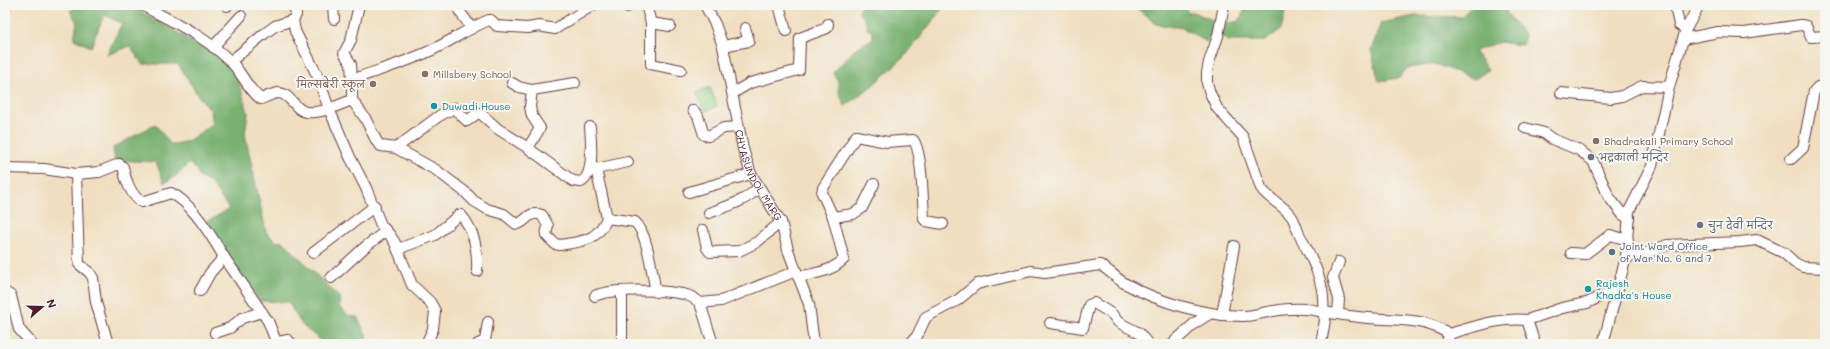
<svg xmlns="http://www.w3.org/2000/svg" width="1830" height="349" font-family="Mali,'Playpen Sans Deva',sans-serif">
<style>
.green{fill:#96ce81;stroke:#707656}
.forest{fill:#78b16f;stroke:#61684d}
.lines{fill:none;stroke-linecap:round;stroke-linejoin:round}
.minor-casing{stroke:#633c41;stroke-width:12}
.minor{stroke:#fff;stroke-width:10}
.education-dot{fill:#8d6e63;stroke:#f6f6f2;stroke-width:1.5}
.culture-dot{fill:#0f9aa8;stroke:#f6f6f2;stroke-width:1.5}
.worship-dot{fill:#6b7280;stroke:#f6f6f2;stroke-width:1.5}
.service-dot{fill:#5c6f8a;stroke:#f6f6f2;stroke-width:1.5}
.labels{text-anchor:middle;dominant-baseline:central;stroke-width:4;stroke-linejoin:round;paint-order:stroke}
.education-label{font-size:10px;fill:#785e54;stroke:#f6f6f2;text-anchor:start}
.culture-label{font-size:10px;fill:#0d838f;stroke:#f6f6f2;text-anchor:start}
.worship-label{font-size:10px;fill:#5b616d;stroke:#f6f6f2;text-anchor:start}
.street-label{font-size:10px;fill:#4a1f2b;stroke:#f6f6f2}
.service-label{font-size:10px;fill:#4e5e75;stroke:#f6f6f2;text-anchor:start}
</style>
<rect width="100%" height="100%" fill="#f6f6f2"/>
<filter id="ink" filterUnits="userSpaceOnUse"><feTurbulence type="fractalNoise" baseFrequency=".025" numOctaves="2"/><feDisplacementMap in="SourceGraphic" scale="8" xChannelSelector="R" yChannelSelector="G"/><feConvolveMatrix kernelMatrix="1 2 1 2 8 2 1 2 1" color-interpolation-filters="sRGB"/></filter>
<filter id="wash" filterUnits="userSpaceOnUse"><feTurbulence type="fractalNoise" baseFrequency=".012" numOctaves="4" result="noise"/><feDisplacementMap in="SourceGraphic" scale="16" xChannelSelector="R" yChannelSelector="G"/><feGaussianBlur stdDeviation="0.9" result="paint"/><feColorMatrix in="noise" values="0 0 0 0 0 0 0 0 0 0 0 0 0 0 0 0 0 1.4 0 .05"/><feComposite in="paint" operator="in"/></filter>
<g filter="url(#wash)">
<rect width="100%" height="100%" fill="#efdfc0"/>
<polygon class="green" points="710,87 717,106 704,112 697,92"/>
<g class="forest">
<polygon points="79,5 129,5 234,65 248,113 245,134 266,232 276,242 283,241 340,298 339,306 348,316 357,317 371,344 325,344 303,326 288,302 260,301 205,223 229,209 210,182 199,177 197,170 189,163 176,176 164,183 156,162 115,160 113,148 155,124 171,145 188,141 213,124 211,110 197,94 178,64 142,64 130,46 107,55 122,23 104,15 91,47 74,39 77,22 70,11"/>
<polygon points="863,5 945,5 907,54 873,85 845,106 839,92 838,81 833,73 856,48 873,39 873,32 867,29 867,23 858,11"/>
<polygon points="1133,5 1186,5 1187,13 1193,12 1215,21 1213,31 1207,42 1183,28 1156,24"/>
<polygon points="1245,5 1287,5 1281,29 1265,41 1228,41 1221,36 1225,24 1239,21 1246,7"/>
<polygon points="1474,5 1511,5 1506,12 1525,36 1522,45 1500,42 1474,51 1488,70 1475,79 1435,64 1407,68 1399,78 1379,81 1371,50 1381,23 1415,16 1461,17"/>
</g>
</g>
<g filter="url(#ink)">
<g class="lines">
<g class="minor-casing">
<g id="minor">
<path d="M142 5C173 22 205 36 230 61 242 72 247 89 261 99 266 97 274 93 279 93 291 94 295 111 307 112 322 114 338 105 352 100L365 118 377 142 381 146 396 148 436 170 465 192 474 201 487 209 504 214 516 224C528 223 526 210 542 215L548 226 546 235 555 244 560 245C582 241 597 242 607 218L635 222C648 234 652 274 656 292"/>
<polyline points="294,5 296,15 293,20 295,31 318,77 329,109 350,157 366,188 381,225 390,235 395,243 412,285 430,302 435,311 433,329 426,344"/>
<polyline points="333,5 334,19"/>
<path d="M457 5C460 17 469 19 470 29"/>
<polyline points="622,5 627,7 631,5"/>
<polyline points="646,5 651,23 670,26"/>
<path id="s1" d="M705 5 715 24 723 46 743 149 751 174 781 222 788 250 809 304 814 344"/>
<polyline points="779,5 786,31"/>
<path d="M1224 5 1218 36 1209 62 1207 73V83L1210 93 1217 108 1243 137 1261 188C1269 200 1284 205 1292 217 1295 222 1297 229 1299 234 1312 258 1326 284 1323 312 1338 314 1353 317 1369 318 1397 321 1424 317 1449 334L1447 344"/>
<polyline points="1675,5 1679,25 1686,29"/>
<polyline points="227,6 227,5"/>
<polyline points="5,7 6,5"/>
<polyline points="651,23 651,64 681,70"/>
<polyline points="1683,39 1718,32 1744,33 1801,25 1806,26 1811,37 1825,36"/>
<polyline points="723,46 749,41 745,28"/>
<polyline points="213,47 241,16"/>
<polyline points="231,61 264,34 275,26 293,20"/>
<polyline points="352,81 351,64 344,53 351,40 359,5"/>
<polyline points="512,83 519,87 532,90"/>
<polyline points="733,93 750,83 799,70 800,38 827,28 828,24"/>
<polyline points="1561,93 1611,98 1622,96 1642,86 1669,87"/>
<path d="M352 100V81L357 78C382 69 407 62 432 50 451 41 469 28 489 20H491L497 26 528 28 539 26 555 29 593 5"/>
<polyline points="693,110 698,116 704,135 708,136 724,128 738,127"/>
<polyline points="1525,128 1544,133 1552,139 1579,150 1593,161 1609,197 1623,215 1629,218"/>
<path d="M396 148 439 116 454 108 467 121 478 113H480L498 129 528 148 573 181 581 182C595 175 591 141 590 127"/>
<polyline points="528,148 540,128 532,116 530,107 532,90 575,83"/>
<polyline points="1791,159 1803,148 1814,91 1818,87 1825,86"/>
<polyline points="590,165 596,169 607,218"/>
<polyline points="5,168 44,169 76,174 79,264 90,273 93,278 96,302 108,344"/>
<polyline points="596,169 628,162"/>
<path d="M76 174 99 172 119 164 123 167C125 179 131 196 142 202L171 193C191 202 213 238 224 257"/>
<polyline points="689,192 751,174"/>
<path d="M709 213C727 206 745 202 759 187"/>
<polyline points="833,217 853,214 862,208 874,184"/>
<polyline points="703,230 707,248 710,252 739,251 757,242 781,222"/>
<path d="M398 249 435 235 459 215H461C475 231 478 251 477 271"/>
<polyline points="313,253 375,206"/>
<polyline points="1571,253 1585,254 1610,235 1628,240"/>
<polyline points="1626,257 1642,255 1667,245 1740,242 1757,240 1784,253 1795,263 1803,267 1825,268"/>
<path d="M798 277C816 273 831 272 844 259L833 217 822 193 823 188 856 136 887 142 913 140C922 148 923 204 924 219L926 221 943 224"/>
<polyline points="331,278 365,247 386,231"/>
<polyline points="200,291 210,273 224,257 268,321 275,339 278,342 288,340 292,344"/>
<polyline points="5,292 11,296 19,329 32,344"/>
<polyline points="622,292 622,344"/>
<path d="M595 296C611 288 669 290 687 295 692 297 696 299 700 303"/>
<polyline points="1338,314 1339,299 1333,278 1339,262"/>
<polyline points="1222,315 1234,246"/>
<polyline points="1527,320 1562,308 1587,303 1618,288"/>
<polyline points="1050,323 1083,328 1089,305 1094,303 1112,314 1118,322 1139,333 1148,344"/>
<polyline points="215,333 230,328 242,318 262,312"/>
<path d="M1449 334C1474 327 1501 317 1527 320L1535 344"/>
<polyline points="478,344 485,341 488,322"/>
<polyline points="713,344 700,303 721,301 796,271"/>
<path d="M910 344 917 336 926 317 958 300 977 284 1031 271 1045 273 1100 265C1109 270 1116 278 1124 283 1158 302 1205 316 1244 316 1252 316 1261 313 1268 312 1287 308 1305 307 1323 312L1325 320 1321 344"/>
<polyline points="1172,344 1195,323 1211,313"/>
<polyline points="1603,344 1626,257 1629,211 1652,166 1669,87 1686,29 1699,5"/>
</g>
</g>
<use href="#minor" class="minor"/>
</g>
</g>
<g class="education-dot">
<circle cx="425" cy="74" r="4"/>
<circle cx="373" cy="84" r="4"/>
<circle cx="1596" cy="141" r="4"/>
</g>
<g class="culture-dot">
<circle cx="434" cy="106" r="4"/>
<circle cx="1588" cy="289" r="4"/>
</g>
<g class="worship-dot">
<circle cx="1591" cy="157" r="4"/>
<circle cx="1700" cy="225" r="4"/>
</g>
<circle class="service-dot" cx="1612" cy="252" r="4"/>
<g class="labels">
<g class="education-label">
<text x="433" y="74">Millsbery School</text>
<text x="365" y="84" text-anchor="end">मिल्सबेरी स्कूल</text>
<text x="1604" y="141">Bhadrakali Primary School</text>
</g>
<g class="culture-label">
<text x="442" y="106">Duwadi House</text>
<text x="1596" y="283">Rajesh<tspan x="1596" dy="12">Khadka's House</tspan></text>
</g>
<g class="worship-label">
<text x="1599" y="157">भद्रकाली मन्दिर</text>
<text x="1708" y="225">चुन देवी मन्दिर</text>
</g>
<g class="street-label">
<text stroke="none"><textPath href="#s1" startOffset="180">CHYASUNDOL MARG</textPath></text>
</g>
<g class="service-label">
<text x="1620" y="246">Joint Ward Office<tspan x="1620" dy="12">of War No. 6 and 7</tspan></text>
</g>
</g>
<rect width="1830" height="349" fill="none" stroke="#f6f6f2" stroke-width="20"/>
<g transform="translate(42 307) rotate(70)" stroke="#f6f6f2" stroke-width="3" paint-order="stroke">
<path d="M0-3L7 15L0 10L-7 15Z" fill="#4a1f2b"/>
<text y="-6" font-size="11" font-weight="bold" text-anchor="middle" fill="#4a1f2b">N</text>
</g>
</svg>
